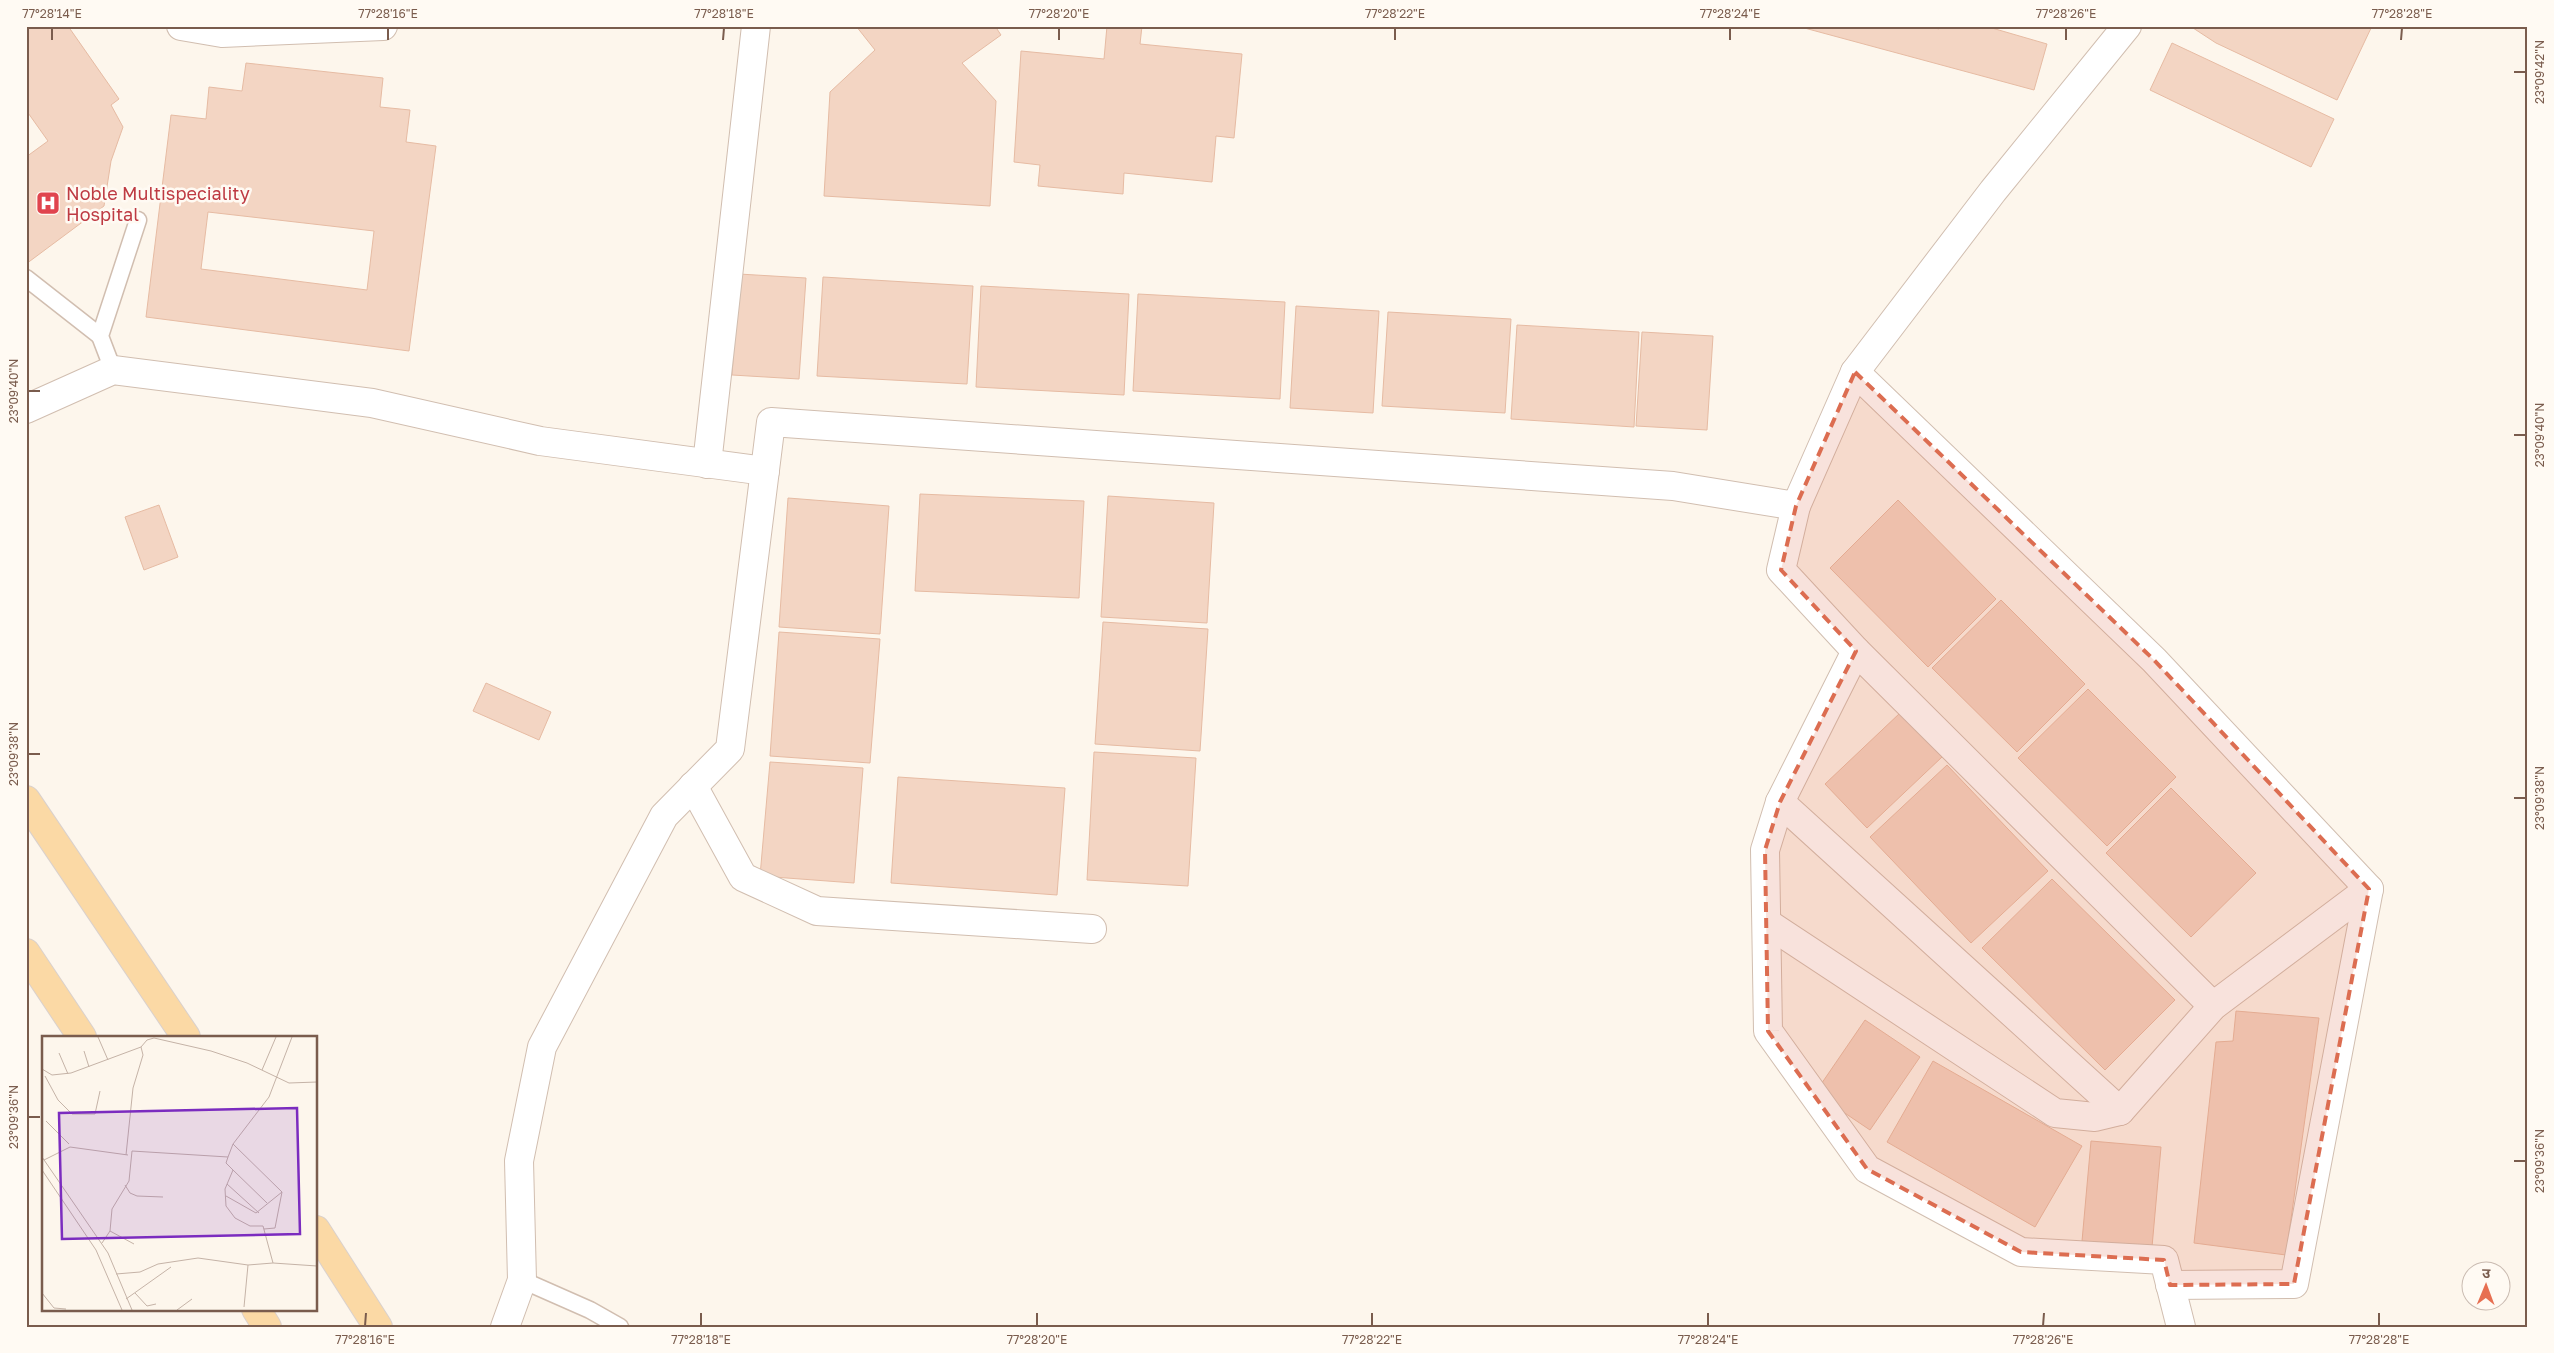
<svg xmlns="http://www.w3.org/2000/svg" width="2554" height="1353" font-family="'Golos Text','Noto Sans Devanagari',sans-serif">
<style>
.building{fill:#f3d5c3;stroke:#e6bba3;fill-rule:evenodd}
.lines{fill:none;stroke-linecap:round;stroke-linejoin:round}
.service-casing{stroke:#d1beb0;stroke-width:19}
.minor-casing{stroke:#d1beb0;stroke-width:30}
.primary-casing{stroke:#dad1cd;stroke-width:30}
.service{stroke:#fff;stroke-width:16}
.minor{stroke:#fff;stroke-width:28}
.primary{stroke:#fbd9a5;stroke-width:28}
.marked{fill:#dc6d51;fill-opacity:0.2;stroke:#dc6d51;stroke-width:4;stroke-dasharray:10 6;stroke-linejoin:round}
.ticks{fill:none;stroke:#7a5c4d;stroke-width:2}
.labels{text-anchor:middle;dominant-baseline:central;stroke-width:5;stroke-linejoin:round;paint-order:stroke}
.health-label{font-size:18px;fill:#be3a42;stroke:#fffaf3;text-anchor:start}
.inset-road{fill:none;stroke:#c5b3a7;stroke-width:1}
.view{fill:#7b2cbf;fill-opacity:0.15;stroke:#7b2cbf;stroke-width:2.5}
.inset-edge{fill:none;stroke:#7a5c4d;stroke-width:2.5}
.neatline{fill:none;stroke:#7a5c4d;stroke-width:2}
.ticks-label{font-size:12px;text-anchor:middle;fill:#7a5c4d}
</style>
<rect width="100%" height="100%" fill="#fdf6ec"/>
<g class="building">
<polygon points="26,26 68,26 119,99 111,105 123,127 111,161 104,206 26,264 26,157 48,141 26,110"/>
<polygon points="856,26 995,26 1001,35 962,63 996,101 990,206 824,196 830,92 875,50"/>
<polygon points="1107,26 1142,26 1140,44 1242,54 1234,138 1216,136 1212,182 1124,173 1123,194 1038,186 1040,165 1014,162 1021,51 1104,59"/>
<polygon points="1797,26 1927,26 1939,29 1939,26 1985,26 2047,44 2034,90"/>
<polygon points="2190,26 2372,26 2337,100 2216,43"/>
<polygon points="2172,43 2334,119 2311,167 2150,90"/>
<path d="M246 63 383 78 380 107 410 110 406 142 436 146 409 351 146 317 171 115 206 119 209 87 242 91ZM208 212 374 231 367 290 201 269Z"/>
<polygon points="739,274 806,278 799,379 732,375"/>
<polygon points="823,277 973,286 967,384 817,376"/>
<polygon points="981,286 1129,294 1124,395 976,387"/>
<polygon points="1138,294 1285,302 1280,399 1133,391"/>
<polygon points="1296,306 1379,311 1373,413 1290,408"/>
<polygon points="1388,312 1511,319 1505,413 1382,406"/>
<polygon points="1517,325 1639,332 1634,427 1511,419"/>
<polygon points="1642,332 1713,336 1707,430 1636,426"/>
<polygon points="920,494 1084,501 1079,598 915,591"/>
<polygon points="1108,496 1214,503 1207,623 1101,617"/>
<polygon points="788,498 889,506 880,634 779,627"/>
<polygon points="1898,500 1996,599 1928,667 1830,568"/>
<polygon points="159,505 178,557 144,570 125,517"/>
<polygon points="2001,600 2085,684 2017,752 1932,668"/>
<polygon points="1103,622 1208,629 1200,751 1095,744"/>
<polygon points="779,632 880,639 870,763 770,756"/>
<polygon points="486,683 551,712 539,740 473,711"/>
<polygon points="2088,689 2176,777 2107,846 2018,758"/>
<polygon points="1900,713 1942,757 1867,828 1825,784"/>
<polygon points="1094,752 1196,758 1188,886 1087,880"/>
<polygon points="770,762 863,768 854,883 760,876"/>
<polygon points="1947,765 2048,871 1971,943 1870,837"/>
<polygon points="898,777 1065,788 1057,895 891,883"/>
<polygon points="2171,788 2256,873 2191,937 2106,853"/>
<polygon points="2052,879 2175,1000 2105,1070 1982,948"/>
<polygon points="2236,1011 2319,1018 2286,1255 2194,1243 2216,1042 2233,1041"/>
<polygon points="1865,1020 1920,1057 1870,1130 1815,1093"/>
<polygon points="1933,1061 2082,1146 2035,1227 1887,1142"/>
<polygon points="2091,1141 2161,1147 2152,1247 2082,1241"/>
</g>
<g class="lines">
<g class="service-casing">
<g id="service">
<polyline points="26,278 100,336"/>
<polyline points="113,370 100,336 138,220"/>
<polyline points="522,1280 590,1310 620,1327"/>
</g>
</g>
<g class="minor-casing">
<g id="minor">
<polyline points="181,26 222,33 383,26"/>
<polyline points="1855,372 2154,660 2369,889 2294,1284 2170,1285"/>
<polyline points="26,409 113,370 372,403 540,441 765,471"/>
<polyline points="707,464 756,26"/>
<polyline points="1796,506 1781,570 1856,651 1780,802 1765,850 1768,1031 1867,1169 2021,1252 2164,1260 2181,1327"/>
<polyline points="1856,651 2213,1006"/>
<polyline points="693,786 743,877 817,911 1092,929"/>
<polyline points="1780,802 2120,1111"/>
<polyline points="1767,923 2055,1113 2095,1117 2120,1111 2213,1006 2369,889"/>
<polyline points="505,1327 522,1280 519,1161 542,1047 664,816 730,749 771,422 1673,486 1796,506 1855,372 1993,191 2127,26"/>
</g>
</g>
<g class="primary-casing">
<g id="primary">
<polyline points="26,800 186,1037"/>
<polyline points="26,953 82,1037"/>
<polyline points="316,1230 378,1327"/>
<polyline points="256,1309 267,1327"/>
</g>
</g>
<use href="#service" class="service"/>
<use href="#minor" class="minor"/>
<use href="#primary" class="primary"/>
</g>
<path class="marked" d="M1855 372 2154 660 2369 889 2294 1284 2170 1285 2164 1260 2021 1252 1867 1169 1768 1031 1765 850 1780 802 1856 651 1781 570 1796 506Z"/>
<path class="ticks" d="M52 40V28M388 40V28M723 40 724 28M1059 40V28M1395 40V28M1730 40V28M2066 40V28M2401 40 2402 28M2514 72H2526M28 391H40M2514 435H2526M28 754H40M2514 798H2526M28 1117H40M2514 1161H2526M365 1326 366 1313M701 1326V1313M1037 1326V1313M1372 1326V1313M1708 1326V1313M2043 1326 2044 1313M2379 1326V1313"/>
<defs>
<g id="hospital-square" transform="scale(1.25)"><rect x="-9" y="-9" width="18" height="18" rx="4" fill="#e0444e" stroke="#fffaf3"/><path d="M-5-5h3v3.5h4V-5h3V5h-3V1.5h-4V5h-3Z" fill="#fff"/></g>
</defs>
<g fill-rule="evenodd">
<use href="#hospital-square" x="48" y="203"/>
</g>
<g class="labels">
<g class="health-label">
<text x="66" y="193">Noble Multispeciality<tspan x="66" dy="21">Hospital</tspan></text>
</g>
</g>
<g transform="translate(42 1036)">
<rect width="275" height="275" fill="#fdf6ec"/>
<path class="inset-road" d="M56 1 66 24M42 15 47 31M17 17 26 38M0 33 10 39 29 37 99 11M220 34 234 1M3 40 16 64 30 78H53L58 55M4 85 27 108M191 108 240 156 233 192 222 193M84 119 91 52 101 19 99 11 105 4 112 2 169 15 205 27 247 47 275 46M0 121 66 217 90 274M2 124 28 111 86 119M0 134 54 214 80 274M191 134 225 167M185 148 217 177M83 149 88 157 95 160 121 161M184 160 214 177 240 156M68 195 92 208M60 207 68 195 70 173 87 145 90 115 186 121 191 108 227 61 250 1M231 227 275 230M74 238 98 236 116 228 156 222 206 229 231 227 221 190H208L193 182 184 170 183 153 191 134 184 127 186 121M0 257 12 272 24 273M93 257 105 270 114 268M84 263 129 231M202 271 206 229M135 274 150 263"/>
<path class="view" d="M255 72 258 198 20 203 17 77Z"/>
<rect width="275" height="275" class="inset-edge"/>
</g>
<rect width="2554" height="1353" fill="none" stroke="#fffaf3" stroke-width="55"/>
<g transform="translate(2486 1286) rotate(1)"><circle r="24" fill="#fffaf3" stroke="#cabbb1"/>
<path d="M0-4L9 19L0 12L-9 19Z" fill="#e76f51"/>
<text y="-8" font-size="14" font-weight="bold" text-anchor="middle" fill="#7a5c4d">उ</text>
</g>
<rect x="28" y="28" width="2498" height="1298" class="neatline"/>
<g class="ticks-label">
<text x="52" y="18">77°28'14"E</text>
<text x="388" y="18">77°28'16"E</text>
<text x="724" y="18">77°28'18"E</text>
<text x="1059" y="18">77°28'20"E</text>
<text x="1395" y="18">77°28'22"E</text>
<text x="1730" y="18">77°28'24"E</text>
<text x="2066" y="18">77°28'26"E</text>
<text x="2402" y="18">77°28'28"E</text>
<text transform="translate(2540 72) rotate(-90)" y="4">23°09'42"N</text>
<text transform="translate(14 391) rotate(-90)" y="4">23°09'40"N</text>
<text transform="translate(2540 435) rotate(-90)" y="4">23°09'40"N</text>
<text transform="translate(14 754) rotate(-90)" y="4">23°09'38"N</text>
<text transform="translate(2540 798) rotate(-90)" y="4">23°09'38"N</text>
<text transform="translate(14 1117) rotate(-90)" y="4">23°09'36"N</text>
<text transform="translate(2540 1161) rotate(-90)" y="4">23°09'36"N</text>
<text x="365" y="1344">77°28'16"E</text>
<text x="701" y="1344">77°28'18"E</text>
<text x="1037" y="1344">77°28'20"E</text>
<text x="1372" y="1344">77°28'22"E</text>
<text x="1708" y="1344">77°28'24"E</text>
<text x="2043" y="1344">77°28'26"E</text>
<text x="2379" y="1344">77°28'28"E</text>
</g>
</svg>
